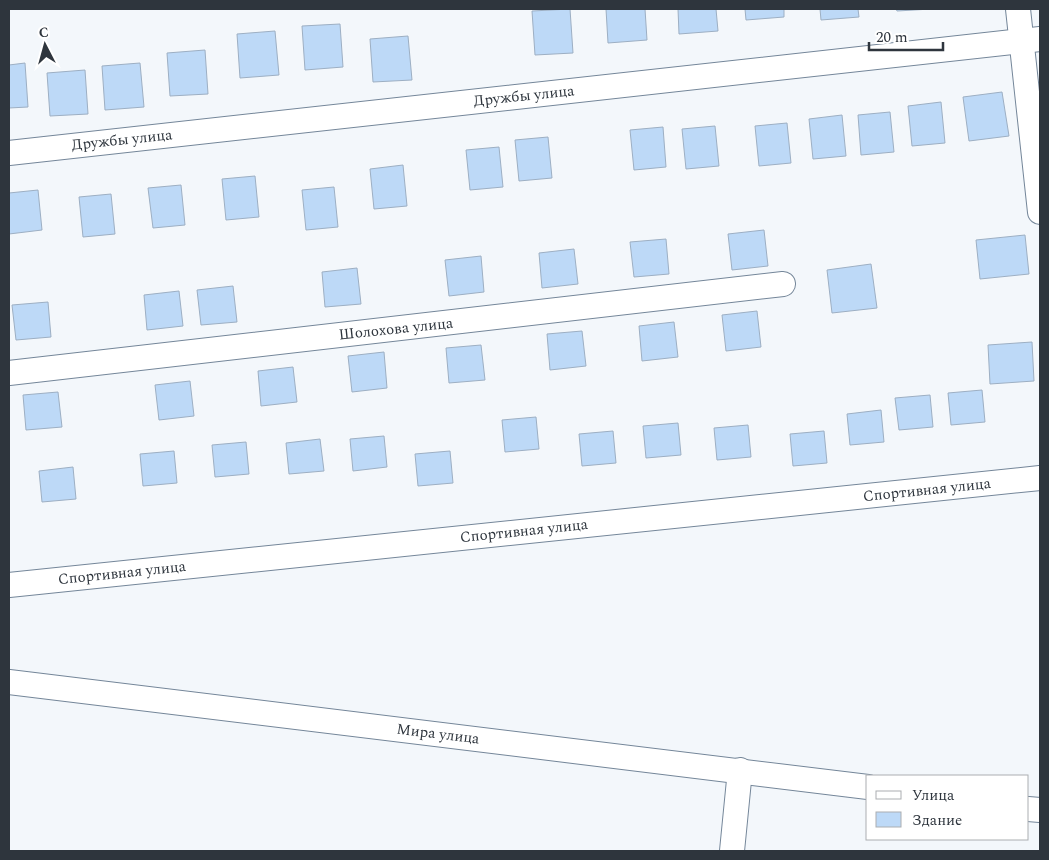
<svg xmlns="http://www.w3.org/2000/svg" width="1049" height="860" font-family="Spectral,serif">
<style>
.building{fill:#bdd9f7;stroke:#9dafc3}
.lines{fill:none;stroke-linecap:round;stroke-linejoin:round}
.street-casing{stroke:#748699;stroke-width:26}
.street{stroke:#fff;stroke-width:24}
.labels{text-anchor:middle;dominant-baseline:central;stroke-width:4;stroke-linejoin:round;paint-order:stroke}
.street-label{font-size:15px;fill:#2e353d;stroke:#fff}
</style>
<rect width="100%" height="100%" fill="#f3f7fb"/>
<g class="building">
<polygon points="570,9 573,53 535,55 532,11"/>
<polygon points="606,9 645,9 647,40 608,43"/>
<polygon points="678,9 716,9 718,31 679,34"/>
<polygon points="745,9 784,9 784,17 746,20"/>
<polygon points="820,9 858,9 859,17 821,20"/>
<polygon points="896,9 931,9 897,11"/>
<polygon points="340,24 343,67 305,70 302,26"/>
<polygon points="275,31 279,75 240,78 237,34"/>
<polygon points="408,36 412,80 373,82 370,39"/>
<polygon points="205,50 208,94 170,96 167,53"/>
<polygon points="25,63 28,107 9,108 9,65"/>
<polygon points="140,63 144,107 105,110 102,66"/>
<polygon points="85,70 88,114 50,116 47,73"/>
<polygon points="1002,92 1009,136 969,141 963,97"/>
<polygon points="941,102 945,143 912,146 908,106"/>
<polygon points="890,112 894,152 861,155 858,115"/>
<polygon points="842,115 846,156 813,159 809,119"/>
<polygon points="787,123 791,163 759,166 755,126"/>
<polygon points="715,126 719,166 686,169 682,129"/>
<polygon points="663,127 666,167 634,170 630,130"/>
<polygon points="548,137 552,178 519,181 515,140"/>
<polygon points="499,147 503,187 470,190 466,150"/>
<polygon points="403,165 407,206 374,209 370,169"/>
<polygon points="255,176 259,217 226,220 222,179"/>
<polygon points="181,185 185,225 153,228 148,188"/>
<polygon points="334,187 338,227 306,230 302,190"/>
<polygon points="38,190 42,230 9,234 9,193"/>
<polygon points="111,194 115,234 83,237 79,197"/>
<polygon points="764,230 768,266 732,270 728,234"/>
<polygon points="1025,235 1029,274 980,279 976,240"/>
<polygon points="666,239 669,274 634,277 630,242"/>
<polygon points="574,249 578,284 542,288 539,253"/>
<polygon points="481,256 484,292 449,296 445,260"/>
<polygon points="871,264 877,308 832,313 827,270"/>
<polygon points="357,268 361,304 325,307 322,272"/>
<polygon points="233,286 237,322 201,325 197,290"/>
<polygon points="179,291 183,326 147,330 144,295"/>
<polygon points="48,302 51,337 16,340 12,305"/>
<polygon points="757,311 761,347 726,351 722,315"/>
<polygon points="674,322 678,357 642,361 639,326"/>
<polygon points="582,331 586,366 550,370 547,334"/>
<polygon points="1032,342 1034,381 990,384 988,345"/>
<polygon points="481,345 485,380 449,383 446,348"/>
<polygon points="384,352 387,388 352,392 348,356"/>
<polygon points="293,367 297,402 261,406 258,371"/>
<polygon points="190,381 194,416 159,420 155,385"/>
<polygon points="982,390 985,422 951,425 948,393"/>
<polygon points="58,392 62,427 26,430 23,395"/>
<polygon points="930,395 933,427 899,430 895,398"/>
<polygon points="881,410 884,442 850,445 847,414"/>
<polygon points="536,417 539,449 505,452 502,420"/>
<polygon points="678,423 681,455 646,458 643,426"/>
<polygon points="748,425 751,457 717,460 714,428"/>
<polygon points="613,431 616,463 582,466 579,434"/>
<polygon points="824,431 827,463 793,466 790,434"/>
<polygon points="384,436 387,467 353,471 350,439"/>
<polygon points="320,439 324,471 289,474 286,443"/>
<polygon points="246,442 249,474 215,477 212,445"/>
<polygon points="174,451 177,483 143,486 140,454"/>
<polygon points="450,451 453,483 418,486 415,454"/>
<polygon points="73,467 76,499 42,502 39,471"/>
</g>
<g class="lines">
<g class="street-casing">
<g id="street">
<polyline points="1018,9 1040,212"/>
<polyline points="9,153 1040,39"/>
<polyline points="9,373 783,284"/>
<polyline points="9,585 1040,478"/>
<polyline points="9,682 868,787"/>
<polyline points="1028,809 1040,810"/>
<polyline points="732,851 740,770"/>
</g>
</g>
<use href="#street" class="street"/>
</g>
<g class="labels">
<g class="street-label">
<text transform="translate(524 96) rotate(-6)">Дружбы улица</text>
<text transform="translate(122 140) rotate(-6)">Дружбы улица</text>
<text transform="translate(396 329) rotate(-6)">Шолохова улица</text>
<text transform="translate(927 490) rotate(-6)">Спортивная улица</text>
<text transform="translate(524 531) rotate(-6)">Спортивная улица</text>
<text transform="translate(122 573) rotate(-6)">Спортивная улица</text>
<text transform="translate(438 734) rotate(7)">Мира улица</text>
</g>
</g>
<rect width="1049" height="860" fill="none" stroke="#2e353d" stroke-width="20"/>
<rect x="866" y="775" width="162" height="65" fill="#ffffff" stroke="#abaeb1"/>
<rect x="876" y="791" width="25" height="8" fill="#ffffff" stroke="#abaeb1"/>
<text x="912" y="800" font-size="15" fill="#2e353d">Улица</text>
<rect x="876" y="812" width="25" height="15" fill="#bdd9f7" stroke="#abaeb1"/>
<text x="912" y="825" font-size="15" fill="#2e353d">Здание</text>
<g transform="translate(45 45) rotate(354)" stroke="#ffffff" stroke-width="4" paint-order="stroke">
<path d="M0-4L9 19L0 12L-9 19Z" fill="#2e353d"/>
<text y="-8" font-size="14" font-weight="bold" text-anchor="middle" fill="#2e353d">С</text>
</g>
<path d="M869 42v8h74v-8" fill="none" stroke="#2e353d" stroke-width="2.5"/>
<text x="876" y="42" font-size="15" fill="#2e353d" stroke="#ffffff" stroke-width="4" paint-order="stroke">20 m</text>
</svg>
